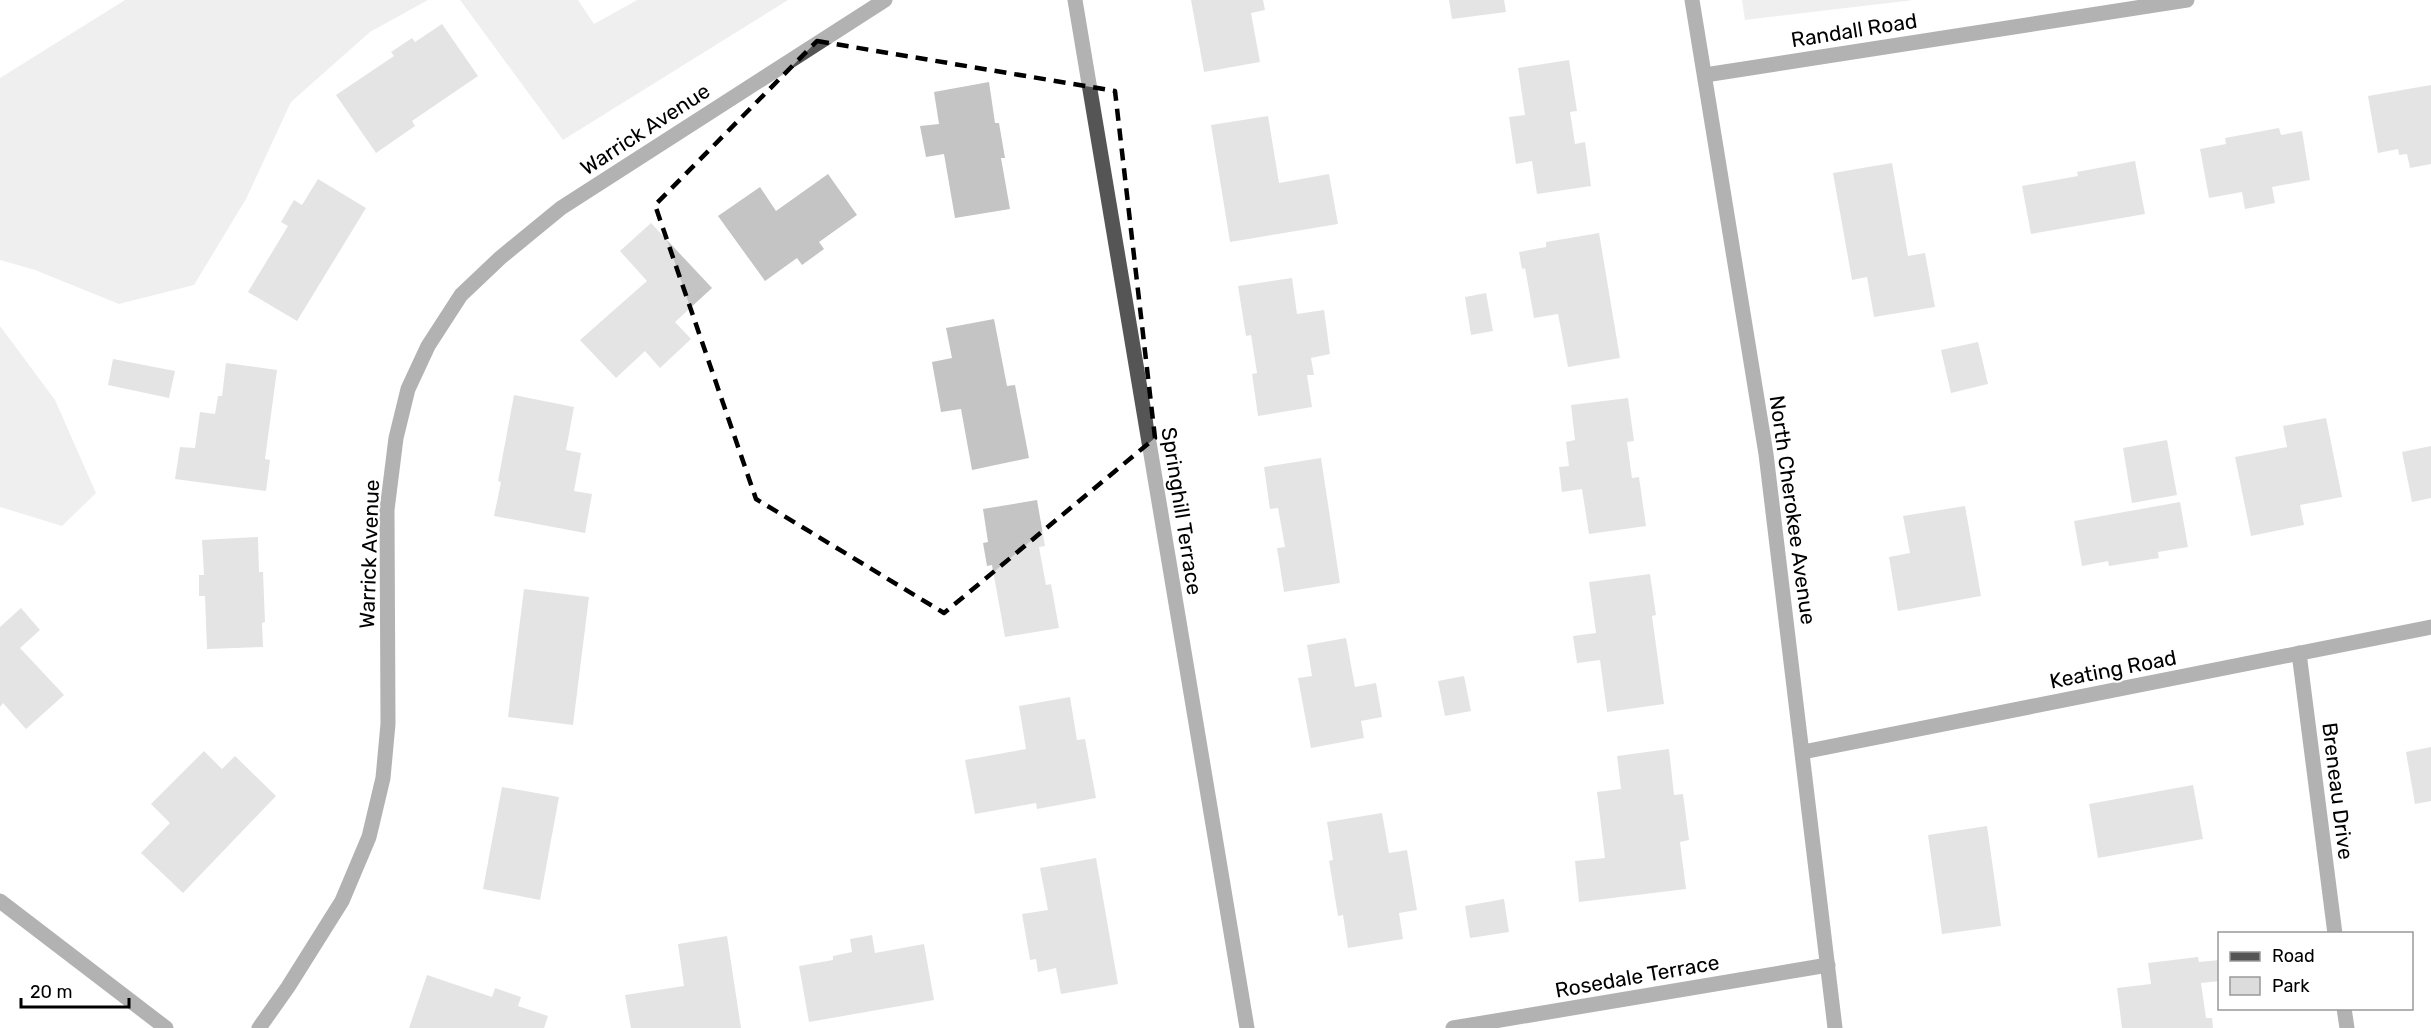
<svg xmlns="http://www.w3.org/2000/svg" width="2431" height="1028" font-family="Rubik,sans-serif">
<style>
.green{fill:#dcdcdc}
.building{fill:#c4c4c4}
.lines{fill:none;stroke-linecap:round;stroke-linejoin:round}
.minor{stroke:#555;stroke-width:15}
.marked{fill:none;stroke:#000;stroke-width:4.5;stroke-dasharray:12 8;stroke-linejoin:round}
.labels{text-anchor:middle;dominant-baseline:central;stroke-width:4.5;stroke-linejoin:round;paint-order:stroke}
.street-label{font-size:21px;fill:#000;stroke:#fff}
</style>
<rect width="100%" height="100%" fill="#fff"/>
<g class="green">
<polygon points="125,0 428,0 370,32 291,102 246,199 194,285 119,304 35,270 0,260 0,78"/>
<polygon points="460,0 578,0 594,24 637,0 788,0 563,140"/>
<polygon points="1742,0 1914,0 1745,20"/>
<polygon points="0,326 55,400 96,493 62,526 0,507"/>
</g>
<g class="building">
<polygon points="1191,0 1263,0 1265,10 1251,13 1260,62 1204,72"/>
<polygon points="1449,0 1504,0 1506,12 1452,19"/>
<polygon points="442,24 478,76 412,121 415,126 376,153 336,95 394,56 391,52 412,38 415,42"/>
<polygon points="1569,60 1577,111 1570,112 1575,144 1585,142 1591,186 1537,194 1532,161 1516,164 1509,117 1525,115 1518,68"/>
<polygon points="989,82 995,123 999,123 1005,158 1001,158 1010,209 955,218 944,154 926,157 920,126 939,124 934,92"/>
<polygon points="2431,85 2431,164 2410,168 2407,154 2399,155 2398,149 2378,153 2368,96"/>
<polygon points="1268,116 1279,183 1329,174 1338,224 1230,242 1211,125"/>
<polygon points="2279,128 2281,135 2302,131 2310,180 2272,187 2275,203 2245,209 2242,192 2209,198 2200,149 2226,144 2225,138"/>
<polygon points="2135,161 2145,214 2031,234 2022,186 2078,176 2077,172"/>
<polygon points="1892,163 1908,256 1925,253 1935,307 1874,317 1867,277 1852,280 1833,173"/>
<polygon points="828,174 857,215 819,242 824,249 802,265 797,258 765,281 718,216 760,187 776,211"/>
<polygon points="318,179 366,208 297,321 248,292 288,226 281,222 294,200 302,205"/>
<polygon points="651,223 712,288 675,322 691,339 660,368 645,351 616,378 580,340 647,281 620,251"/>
<polygon points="1599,233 1620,358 1568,367 1558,314 1534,318 1525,268 1522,269 1519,252 1546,247 1546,242"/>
<polygon points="1292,278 1297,314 1324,310 1330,354 1311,358 1314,375 1307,375 1312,407 1258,416 1252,374 1257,373 1251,335 1246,336 1238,286"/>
<polygon points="1486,293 1493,331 1471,335 1465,297"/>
<polygon points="994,319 1007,386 1015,385 1029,458 972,470 961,409 941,412 932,362 952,358 946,328"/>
<polygon points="1978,342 1988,384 1951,393 1941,350"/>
<polygon points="113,359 175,371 169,398 108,385"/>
<polygon points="226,363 277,370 265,459 270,460 266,491 175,479 180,447 195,448 200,412 215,414 218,396 222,396"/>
<polygon points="514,395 574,407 566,450 581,453 574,491 592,494 585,533 494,516 501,482 498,481"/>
<polygon points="1628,398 1634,441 1627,442 1632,478 1639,477 1646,526 1589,534 1582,489 1562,492 1559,467 1569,466 1566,442 1575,440 1571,405"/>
<polygon points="2326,418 2342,497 2300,505 2304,525 2251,536 2235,457 2287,447 2283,426"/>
<polygon points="2167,440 2177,495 2132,503 2123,448"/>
<polygon points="2431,446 2431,498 2412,502 2402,452"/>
<polygon points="1321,458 1340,583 1284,592 1277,548 1285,547 1278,508 1270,509 1264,467"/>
<polygon points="1037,500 1045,546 1039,547 1046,585 1051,584 1059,628 1005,637 992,565 987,566 983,543 988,542 983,509"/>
<polygon points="2180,502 2188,547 2158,552 2159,558 2109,566 2108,561 2082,566 2074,521"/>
<polygon points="1965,506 1981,596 1898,611 1889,557 1910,553 1903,516"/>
<polygon points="258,537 259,572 263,572 265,622 262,623 263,647 207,649 205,596 199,596 199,575 204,575 202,540"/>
<polygon points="1650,574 1656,615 1652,616 1664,704 1607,712 1600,660 1577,663 1573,636 1596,633 1589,582"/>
<polygon points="524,589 589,597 573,725 508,717"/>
<polygon points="21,608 40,630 20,648 64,695 26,729 3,703 0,707 0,627"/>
<polygon points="1346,638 1355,687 1376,683 1382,717 1361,721 1364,738 1311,748 1298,678 1312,676 1307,645"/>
<polygon points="1464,676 1471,711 1445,716 1438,681"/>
<polygon points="1070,697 1077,740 1085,739 1096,798 1037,809 1036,803 975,814 965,760 1026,749 1019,706"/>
<polygon points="2431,747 2431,801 2415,804 2406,752"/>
<polygon points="1669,749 1674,795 1683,794 1689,840 1680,842 1686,889 1579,902 1575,861 1605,858 1597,792 1621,789 1617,756"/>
<polygon points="204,751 222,769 235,756 276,796 183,893 141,853 170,823 151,804"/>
<polygon points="2193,785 2203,839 2098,858 2089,804"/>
<polygon points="502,787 559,797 540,900 483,889"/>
<polygon points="1382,813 1389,853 1407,850 1417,910 1399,913 1403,939 1348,948 1343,915 1338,916 1329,861 1333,860 1327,822"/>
<polygon points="1987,826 2001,926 1942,934 1928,835"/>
<polygon points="1096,858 1118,984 1061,994 1056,968 1038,972 1036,959 1030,960 1022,914 1048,910 1040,868"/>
<polygon points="1504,899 1509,932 1470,938 1465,906"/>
<polygon points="872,935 875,953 924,944 934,1000 809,1022 799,966 833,960 833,956 852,952 850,939"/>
<polygon points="727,936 741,1028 631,1028 625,995 684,986 678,944"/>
<polygon points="2198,957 2199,962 2220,960 2220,981 2201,983 2206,1018 2212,1018 2213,1028 2122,1028 2117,988 2151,984 2148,963"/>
<polygon points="427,975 492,997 495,988 521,997 518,1006 548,1016 544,1028 409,1028"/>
</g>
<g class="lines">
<g class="minor">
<polyline points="1075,0 1247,1028"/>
<polyline points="1692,0 1766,454 1835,1028"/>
<polyline points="1705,75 2187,0"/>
<polyline points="2299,653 2335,934"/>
<polyline points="1803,752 2431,627"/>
<polyline points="0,901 166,1028"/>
<polyline points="2344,1008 2347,1028"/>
<polyline points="259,1028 288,987 342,901 369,837 383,778 388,724 387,510 396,438 408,389 428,346 461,295 500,258 561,208 885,0"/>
<polyline points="1453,1028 1828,965"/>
</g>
</g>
<path d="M0 0H2431V1028H0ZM817 41 1115 91 1155 438 944 613 756 499 655 205Z" fill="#fff" fill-opacity=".55" fill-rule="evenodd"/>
<path class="marked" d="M817 41 1115 91 1155 438 944 613 756 499 655 205Z"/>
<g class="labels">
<g class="street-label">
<text transform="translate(1854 30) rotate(-9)">Randall Road</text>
<text transform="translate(645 129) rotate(-33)">Warrick Avenue</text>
<text transform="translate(1793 510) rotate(82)">North Cherokee Avenue</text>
<text transform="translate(1182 511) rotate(81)">Springhill Terrace</text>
<text transform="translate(369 554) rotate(-88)">Warrick Avenue</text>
<text transform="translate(2113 669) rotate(-11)">Keating Road</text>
<text transform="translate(2338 791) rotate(83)">Breneau Drive</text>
<text transform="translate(1637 976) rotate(-10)">Rosedale Terrace</text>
</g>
</g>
<rect x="2218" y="932" width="195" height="78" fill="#ffffff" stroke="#999999" stroke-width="1.5"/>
<rect x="2230" y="952" width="30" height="9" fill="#555555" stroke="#999999" stroke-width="1.5"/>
<text x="2272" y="962" font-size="18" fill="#000000">Road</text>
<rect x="2230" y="977" width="30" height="18" fill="#dcdcdc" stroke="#999999" stroke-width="1.5"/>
<text x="2272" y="992" font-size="18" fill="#000000">Park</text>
<path d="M21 998v9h108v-9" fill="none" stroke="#000000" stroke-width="3"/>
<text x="30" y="998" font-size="18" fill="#000000" stroke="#ffffff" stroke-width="4.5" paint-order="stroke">20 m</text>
</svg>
